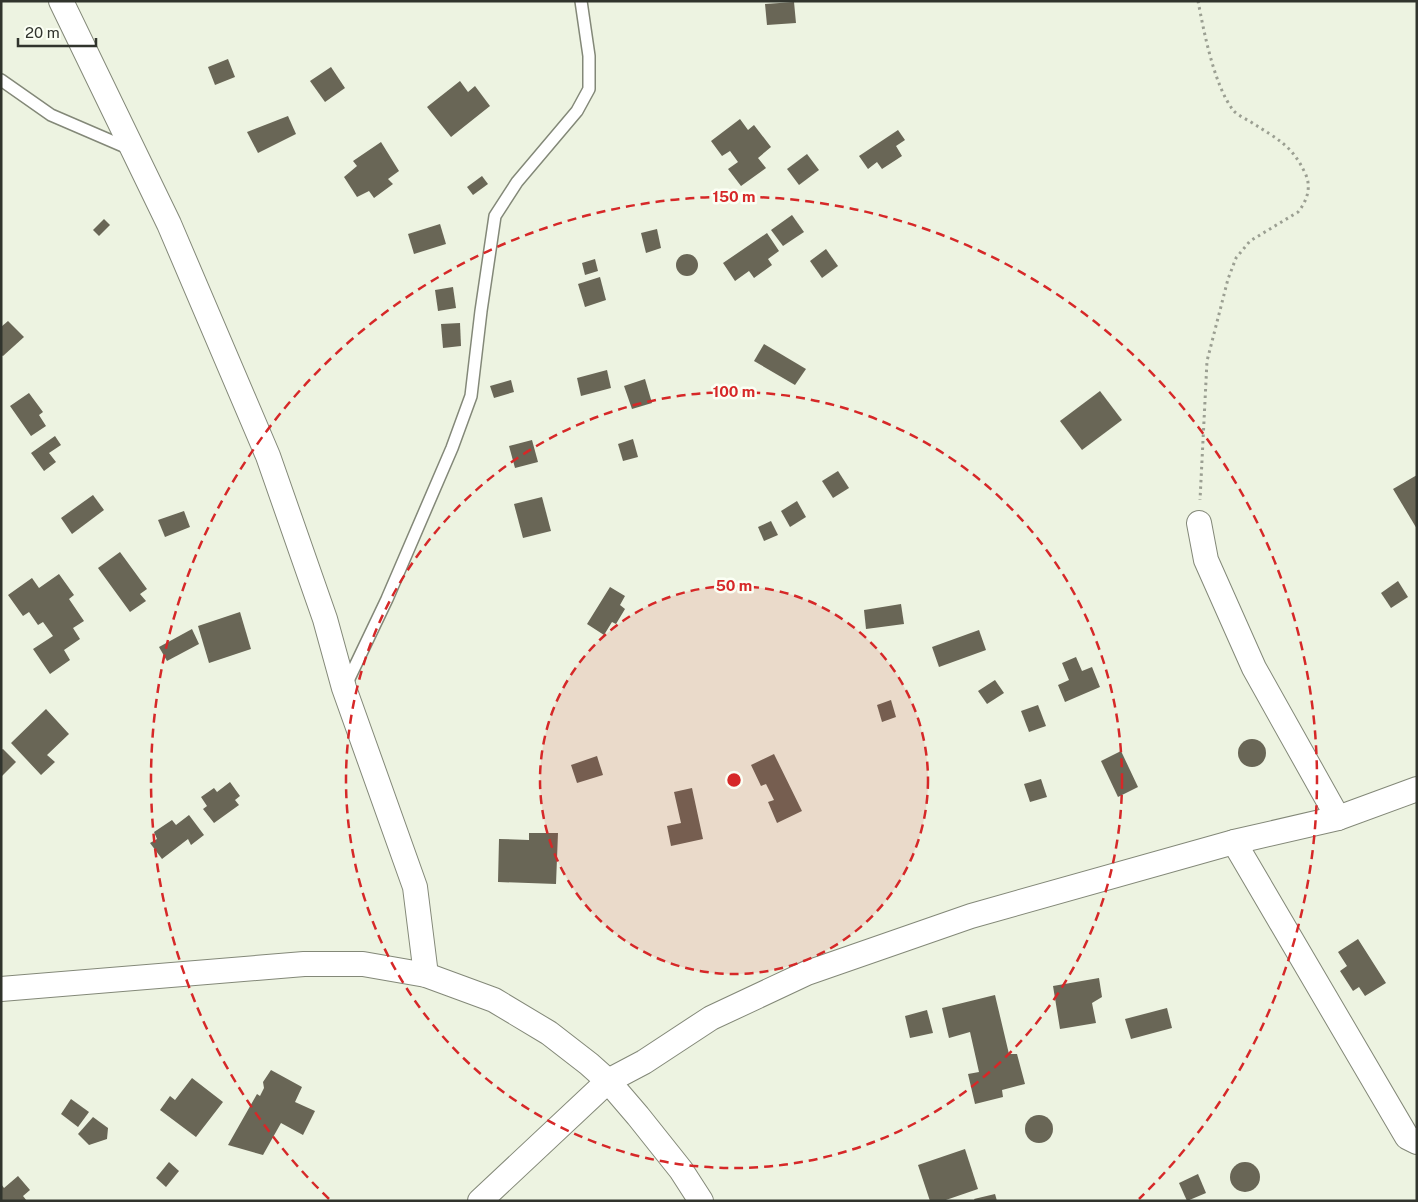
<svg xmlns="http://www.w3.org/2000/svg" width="1418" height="1202" font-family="'Public Sans',sans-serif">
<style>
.building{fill:#696656}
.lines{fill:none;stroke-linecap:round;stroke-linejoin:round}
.service-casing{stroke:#838878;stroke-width:14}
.minor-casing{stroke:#838878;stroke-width:26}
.path{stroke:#9b9f92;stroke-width:3;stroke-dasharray:2.5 4;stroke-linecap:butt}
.service{stroke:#fff;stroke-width:11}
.minor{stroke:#fff;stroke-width:24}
.ring{fill:none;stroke:#d62828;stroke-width:2.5;stroke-dasharray:9 6}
.centre{fill:#d62828;stroke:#fbfff4;stroke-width:2.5}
.ring-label{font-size:15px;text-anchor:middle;font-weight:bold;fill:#d62828;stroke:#fbfff4;stroke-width:5;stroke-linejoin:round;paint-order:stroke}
</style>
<rect width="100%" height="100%" fill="#edf3e1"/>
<g class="building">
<polygon points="794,2 796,23 767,25 765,4"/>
<polygon points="228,59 235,77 215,85 208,67"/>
<polygon points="331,67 345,88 325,102 310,81"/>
<polygon points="460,81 468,92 475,86 490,106 451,137 427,107"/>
<polygon points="288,116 296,134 258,153 247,132"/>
<polygon points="740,119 748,130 754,125 771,147 758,158 766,168 741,186 728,169 738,162 730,151 722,156 711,141"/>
<polygon points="898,130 905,140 896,146 902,156 882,169 877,162 868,169 859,156"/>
<polygon points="381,142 399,171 388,179 393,184 374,198 369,191 357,197 344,177 357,166 353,161"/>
<polygon points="807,154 819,170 799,185 787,169"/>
<polygon points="482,176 488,184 473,195 467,187"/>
<polygon points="792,215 804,232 783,246 771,230"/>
<polygon points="104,219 110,225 99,236 93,230"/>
<polygon points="440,224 446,244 414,254 408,234"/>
<polygon points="657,229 661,248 646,253 641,233"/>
<polygon points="767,233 779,251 768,259 772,265 754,278 749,271 735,281 723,263"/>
<polygon points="826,249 838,266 822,278 810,261"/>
<circle cx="687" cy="265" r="11"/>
<polygon points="595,259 598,271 585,275 582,263"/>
<polygon points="600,277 606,300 585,307 578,284"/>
<polygon points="453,287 456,308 438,311 435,290"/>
<polygon points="8,321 24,337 3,356 1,355 1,327"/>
<polygon points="460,323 461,346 443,348 441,324"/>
<polygon points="764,344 806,369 795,385 754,361"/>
<polygon points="607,370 611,388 581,396 577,378"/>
<polygon points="645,379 652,403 632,409 624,386"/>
<polygon points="511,380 514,392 494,398 490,386"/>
<polygon points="1100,391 1122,420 1082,450 1060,421"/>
<polygon points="29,393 43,412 39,415 46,426 31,436 10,406"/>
<polygon points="55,436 61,445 49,453 56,462 44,471 31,453"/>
<polygon points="633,439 638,457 623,461 618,444"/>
<polygon points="532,440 538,462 515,468 509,446"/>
<polygon points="838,471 849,488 833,498 822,481"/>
<polygon points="1417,475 1417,529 1393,489"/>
<polygon points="93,495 104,510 72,534 61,518"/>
<polygon points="542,497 551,531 523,538 514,504"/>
<polygon points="797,501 806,517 790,527 781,511"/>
<polygon points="184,511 190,527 165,537 158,520"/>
<polygon points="771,521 778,535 764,541 758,527"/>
<polygon points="120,552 147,589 140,594 146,601 130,612 98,568"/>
<polygon points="59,574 74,595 69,599 84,621 73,628 80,639 64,650 70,660 50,674 33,649 53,636 43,622 38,625 29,612 23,616 8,595 32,578 39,588"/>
<polygon points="1398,581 1408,597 1391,608 1381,593"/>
<polygon points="610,587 625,596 620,605 625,609 616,624 612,622 604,635 587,624"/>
<polygon points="901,604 904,624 866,629 864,610"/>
<polygon points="240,612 251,649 209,663 198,626"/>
<polygon points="192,629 199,644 167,661 159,647"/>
<polygon points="979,630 986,650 939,667 932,647"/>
<polygon points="1076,657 1082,671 1092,667 1100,687 1065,702 1058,685 1069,680 1062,663"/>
<polygon points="995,680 1004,693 987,704 978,691"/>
<polygon points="891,700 896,717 882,722 877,705"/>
<polygon points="1038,705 1046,726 1029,732 1021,711"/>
<polygon points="46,709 69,734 47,755 55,762 41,775 11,743"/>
<circle cx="1252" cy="753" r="14"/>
<polygon points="3,749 16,762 1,777 1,750"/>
<polygon points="1121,751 1138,787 1118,797 1101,761"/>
<polygon points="774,754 802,811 777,823 768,802 774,800 766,784 761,786 751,765"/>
<polygon points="597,756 603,775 577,783 571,765"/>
<polygon points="1041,779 1047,797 1030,802 1024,784"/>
<polygon points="230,782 240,796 235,800 239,805 214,823 203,809 207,806 201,797 214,788 217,792"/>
<polygon points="692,788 703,839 671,846 667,826 681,823 674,792"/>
<polygon points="189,815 204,835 191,845 188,839 162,859 150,843 157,839 154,832 172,820 176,825"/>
<polygon points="529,833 558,833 556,884 498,882 499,839 529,840"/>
<polygon points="1358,939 1386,983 1365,996 1359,987 1353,991 1340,971 1347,966 1338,952"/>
<polygon points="1099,978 1102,997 1092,1003 1096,1023 1060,1029 1053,986"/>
<polygon points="995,995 1009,1054 1017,1054 1025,1084 1002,1090 1003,1097 975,1104 968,1074 979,1072 970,1032 949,1038 942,1008"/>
<polygon points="1167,1008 1172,1028 1131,1039 1125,1019"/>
<polygon points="927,1010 933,1033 910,1038 905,1016"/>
<polygon points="271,1070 302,1087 295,1102 315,1111 303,1135 281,1123 263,1155 228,1145 257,1094 260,1096 264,1088 263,1082"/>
<polygon points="192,1078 223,1102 196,1137 160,1110 170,1096 175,1100"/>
<polygon points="71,1099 89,1112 78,1127 61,1114"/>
<circle cx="1039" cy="1129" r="14"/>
<polygon points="93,1117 108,1128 107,1139 89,1145 78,1134"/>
<polygon points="965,1149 978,1189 943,1201 930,1201 918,1165"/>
<circle cx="1245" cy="1177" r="15"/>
<polygon points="169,1162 179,1171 166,1187 156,1178"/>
<polygon points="1198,1174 1206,1193 1187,1201 1179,1183"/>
<polygon points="18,1176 30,1190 23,1196 27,1201 1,1201 1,1184 4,1188"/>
<polygon points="995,1194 997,1201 975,1201 974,1199"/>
</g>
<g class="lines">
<g class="service-casing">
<g id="service">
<polyline points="1,80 51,115 130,149"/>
<polyline points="346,685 387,599 452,448 471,396 481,311 495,216 517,182 577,111 589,89 589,56 581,1"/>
</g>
</g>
<g class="minor-casing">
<g id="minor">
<polyline points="61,1 169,224 268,456 325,619 344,688 415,887 426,975"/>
<polyline points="1199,523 1206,560 1254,668 1338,818"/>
<polyline points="1234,842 1407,1137 1417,1142"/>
<polyline points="1,989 304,964 363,964 426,975 494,1000 549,1033 589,1064 608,1081 638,1116 681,1170 701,1201"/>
<polyline points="480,1201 608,1081 644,1062 711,1018 807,973 971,916 1234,842 1338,818 1417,789"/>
</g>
</g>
<path class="path" d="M1198 1C1204 32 1214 85 1233 110 1237 115 1246 119 1251 122 1277 139 1292 145 1305 173 1312 187 1307 201 1298 212L1250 241 1236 258 1228 279 1207 361 1200 500"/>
<use href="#service" class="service"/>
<use href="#minor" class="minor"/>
</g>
<circle cx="734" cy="780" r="194" fill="#d62828" fill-opacity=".12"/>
<g class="ring">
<circle cx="734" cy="780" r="194"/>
<circle cx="734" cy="780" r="388"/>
<path d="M329 1199A583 583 0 1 1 1139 1199"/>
</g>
<circle cx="734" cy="780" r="8" class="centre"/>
<g class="ring-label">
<text x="734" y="202">150 m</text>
<text x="734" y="397">100 m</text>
<text x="734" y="591">50 m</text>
</g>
<rect width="1418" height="1202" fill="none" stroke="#31342d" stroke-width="5"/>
<path d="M18 38v8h78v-8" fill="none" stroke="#31342d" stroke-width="2.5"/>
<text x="25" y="38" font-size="15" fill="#31342d" stroke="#fbfff4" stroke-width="4" paint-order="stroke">20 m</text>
</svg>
